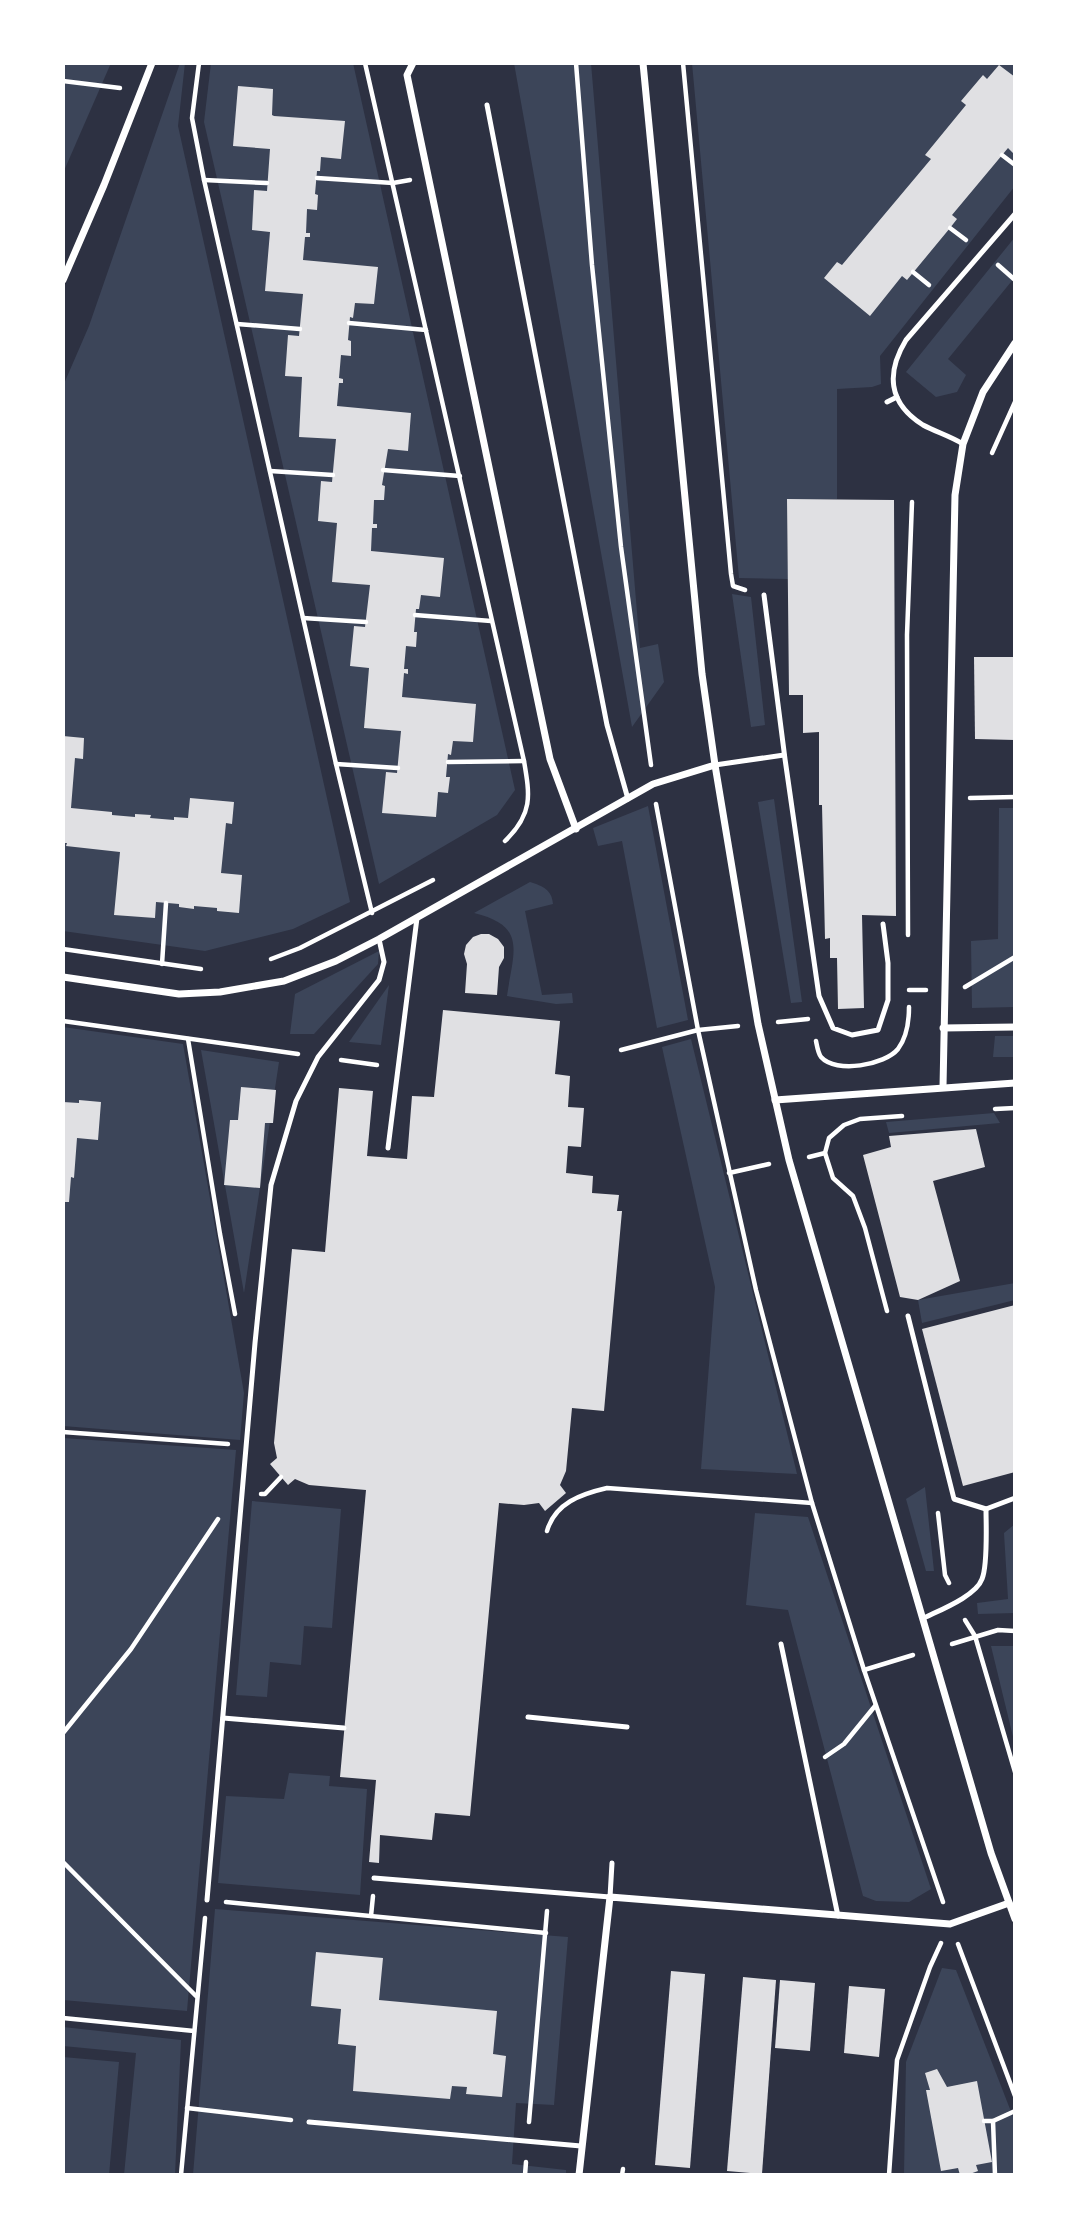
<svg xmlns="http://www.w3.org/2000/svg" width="1078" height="2238" font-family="'Archivo Narrow',sans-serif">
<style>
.green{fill:#3c4559}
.building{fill:#e0e0e3}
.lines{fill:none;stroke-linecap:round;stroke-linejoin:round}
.path{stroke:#fff;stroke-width:4.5}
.service{stroke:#fff;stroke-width:5}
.minor{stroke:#fff;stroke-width:7}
</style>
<rect width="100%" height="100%" fill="#2d3142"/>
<g class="green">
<polygon points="63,63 111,63 63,173"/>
<polygon points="180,63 185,63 178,126 350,902 293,929 205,951 63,931 63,386 89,326"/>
<polygon points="211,63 353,63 515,790 497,815 379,884 204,122"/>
<polygon points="514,63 591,63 640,648 658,644 664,682 632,727"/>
<polygon points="692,63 1015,63 1015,186 880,356 881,384 872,387 837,389 837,499 787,500 788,579 739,578"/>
<polygon points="1015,237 1015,277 948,359 966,375 957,392 936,397 906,372"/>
<polygon points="732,594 751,597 765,725 751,727"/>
<polygon points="774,799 802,1002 791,1003 758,802"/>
<polygon points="648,806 688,1020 657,1028 622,841 598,846 593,828"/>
<polygon points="999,808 1015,808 1015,1007 972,1008 971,941 998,939"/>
<path d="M530 882C543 886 552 890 553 904L525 911 542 995 572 993 573 1003 556 1004 507 996C513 952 528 926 474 913Z"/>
<polygon points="379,951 378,964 314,1034 290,1034 295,994"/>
<polygon points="389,985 381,1045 349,1042"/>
<polygon points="63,1027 183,1044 244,1393 240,1440 63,1426"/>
<polygon points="995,1036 1015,1036 1015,1057 993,1057"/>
<polygon points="691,1039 797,1474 701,1469 715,1287 662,1047"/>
<polygon points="201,1050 279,1062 244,1293"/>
<polygon points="994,1113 1000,1123 889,1133 886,1122"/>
<polygon points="1015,1283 1015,1300 922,1323 918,1300"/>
<polygon points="63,1438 236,1450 187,2011 63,2000"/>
<polygon points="925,1487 934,1571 926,1571 906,1499"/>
<polygon points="252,1501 341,1509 332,1628 304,1626 301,1665 270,1662 267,1697 236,1695"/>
<polygon points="755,1513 808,1517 931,1889 909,1902 876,1901 863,1896 788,1610 746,1605"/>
<polygon points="1015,1524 1015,1613 978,1614 977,1603 1008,1599 1004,1533"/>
<polygon points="1015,1646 1015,1745 991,1646"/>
<polygon points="289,1773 330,1776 329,1786 367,1789 360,1895 218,1883 226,1796 284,1799"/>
<polygon points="215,1909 568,1937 554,2105 516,2103 512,2164 566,2170 566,2175 193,2175"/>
<polygon points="942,1968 956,1970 1015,2122 1015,2175 904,2175 906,2062"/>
<polygon points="63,2027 181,2040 175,2175 124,2175 136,2053 63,2046"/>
<polygon points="63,2057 119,2062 109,2175 63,2175"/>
</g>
<g class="building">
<polygon points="999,65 1015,77 1015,155 1008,148 952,215 957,219 950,228 907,280 902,276 870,316 824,278 837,262 842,265 931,159 925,155 966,105 961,101 983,75 987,79"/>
<polygon points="238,86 273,89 272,115 274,116 345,121 341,159 321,157 320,171 317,171 315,194 318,195 317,210 307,209 306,233 310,233 310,237 305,237 303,260 378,267 374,304 355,303 353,318 350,317 348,340 351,341 351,356 341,355 339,378 343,379 343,383 339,383 337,406 411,413 408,451 388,449 382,485 385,486 384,500 374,500 373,524 377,524 377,528 372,528 371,551 444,558 440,597 421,595 419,609 416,609 414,632 417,632 416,647 406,646 404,669 408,669 408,674 404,673 402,697 476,704 473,742 453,741 451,755 448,754 446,777 450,777 448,793 438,792 436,817 382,813 386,772 397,773 401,731 364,728 369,668 350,666 354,626 365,627 370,585 332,582 337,523 318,521 321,481 332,482 336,439 299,437 302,377 285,376 288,335 299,336 303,294 265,291 270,232 252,230 254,190 267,191 270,149 233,146"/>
<polygon points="787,499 894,500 896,916 862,915 864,1008 838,1009 837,958 830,958 830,938 825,939 822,805 819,805 819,732 803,733 803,695 789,695"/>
<polygon points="974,657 1015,657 1015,740 975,739"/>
<polygon points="63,736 84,738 83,759 75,758 71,808 112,812 112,815 135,817 135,814 151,815 150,818 174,820 174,817 188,818 190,798 234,802 232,824 226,823 221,873 242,875 239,913 217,911 217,908 194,906 194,909 179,907 179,904 156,902 155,918 114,915 120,852 66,846 67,843 63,843"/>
<polygon points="481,934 489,934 498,939 504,947 504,958 499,967 497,995 465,993 467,964 464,954 466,945 473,937"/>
<polygon points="443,1010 560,1021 555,1074 570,1076 568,1107 584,1108 581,1147 568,1146 566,1173 593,1176 592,1193 619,1195 617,1211 622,1211 604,1411 572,1408 566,1471 560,1485 566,1493 545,1511 539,1503 524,1505 499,1503 470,1816 435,1813 432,1840 380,1835 379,1863 369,1862 376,1780 340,1777 366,1490 309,1485 295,1479 288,1485 270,1464 277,1458 274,1443 292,1249 325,1252 339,1088 373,1091 367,1156 407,1159 412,1096 434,1097"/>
<polygon points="241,1087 276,1090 273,1123 265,1123 260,1188 224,1185 230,1120 238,1120"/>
<polygon points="79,1100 101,1102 98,1140 77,1138 74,1178 71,1177 69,1202 63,1202 63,1102 79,1103"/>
<polygon points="976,1129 985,1167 933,1181 960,1281 918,1300 900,1297 863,1155 891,1147 889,1136"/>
<polygon points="1015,1305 1015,1472 963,1486 922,1329"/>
<polygon points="316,1952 383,1958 379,2000 497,2011 493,2054 506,2056 502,2097 466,2094 467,2087 452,2086 450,2099 353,2091 356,2046 338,2044 341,2009 311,2006"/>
<polygon points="671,1971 705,1974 690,2168 655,2165"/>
<polygon points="743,1977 776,1980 762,2174 727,2171"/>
<polygon points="780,1980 815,1983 810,2051 775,2048"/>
<polygon points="849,1986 885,1989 879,2057 844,2053"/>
<polygon points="937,2069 947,2087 977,2081 992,2162 976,2165 978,2171 967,2175 960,2175 958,2168 941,2171 926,2090 930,2090 925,2073"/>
</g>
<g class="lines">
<g class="path">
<polyline points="199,63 192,118 204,180 336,764 372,913"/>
<path d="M365 63 524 761C530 796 533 814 505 841"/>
<polyline points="576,63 592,265 621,547 651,765"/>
<polyline points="683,63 731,574 733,586 745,590"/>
<polyline points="63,81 120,88"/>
<polyline points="1002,155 1015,165"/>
<polyline points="317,178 393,183 410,180"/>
<polyline points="204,180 267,183"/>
<polyline points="950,228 966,240"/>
<polyline points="998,265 1015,280"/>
<polyline points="913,272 929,285"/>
<polyline points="349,323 426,330"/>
<polyline points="237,324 300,329"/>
<polyline points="992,453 1015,402"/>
<polyline points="383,470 460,476"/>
<polyline points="270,471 333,475"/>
<polyline points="415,615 491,621"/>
<polyline points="303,618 366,622"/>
<polyline points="448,762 524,761"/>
<polyline points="336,764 398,768"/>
<polyline points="970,798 1015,797"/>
<polyline points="656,804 698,1030 756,1290 812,1503 864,1670 943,1902"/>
<polyline points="908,935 907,635 912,502"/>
<polyline points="63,949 201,969"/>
<polyline points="271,959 300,948 433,880"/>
<polyline points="162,964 166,903"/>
<polyline points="965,987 1015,957"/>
<polyline points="909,990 926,990"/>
<polyline points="63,1021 298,1054"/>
<polyline points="778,1022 808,1019"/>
<polyline points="188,1039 220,1234 235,1314"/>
<path d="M816 1041C817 1046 818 1053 821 1057 836 1074 885 1065 898 1049 907 1037 909 1022 909 1007"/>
<polyline points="621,1050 698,1030 738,1026"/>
<polyline points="341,1060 377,1065"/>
<polyline points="995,1109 1015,1108"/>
<polyline points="809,1157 825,1153"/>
<polyline points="729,1173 769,1164"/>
<polyline points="887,1311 865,1228 853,1196 833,1178 825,1153 829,1138 844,1125 860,1119 902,1116"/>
<polyline points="63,1432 228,1444"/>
<polyline points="261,1494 265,1494 281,1477"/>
<polyline points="938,1513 945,1575 949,1583"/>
<path d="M547 1531C555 1503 581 1494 607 1488L812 1503"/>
<polyline points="965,1620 975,1636 1015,1772"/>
<polyline points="952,1644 998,1630 1015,1631"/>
<polyline points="864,1670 913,1655"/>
<polyline points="63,1733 131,1649 218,1519"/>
<polyline points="825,1757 844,1744 875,1706"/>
<polyline points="63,1862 196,1996"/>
<polyline points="226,1902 546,1933"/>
<polyline points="371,1916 373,1896"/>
<polyline points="958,1944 1015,2096"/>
<polyline points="63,2018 194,2031"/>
<polyline points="187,2108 291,2120"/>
<polyline points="984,2121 993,2121 995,2175"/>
<polyline points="993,2121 1015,2111"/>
<polyline points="529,2122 547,1911"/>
<polyline points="181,2175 205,1918"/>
<polyline points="525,2175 526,2162"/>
<polyline points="622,2175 623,2169"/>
<polyline points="889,2175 897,2060 930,1967 941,1943"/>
</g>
<g class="service">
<polyline points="487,105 607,725 628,799"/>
<polyline points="887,402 897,397"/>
<path d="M963 444C950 436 936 432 923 425 888 403 886 373 906 340L1015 214"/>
<polyline points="764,595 785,759 819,996 833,1028 852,1035 878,1030 888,1000 888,963 883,924"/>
<polyline points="715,765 784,755"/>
<polyline points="388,1148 417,918"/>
<polyline points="908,1316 954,1499 986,1509 1015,1498"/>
<path d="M924 1618C940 1610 976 1596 982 1579 988 1565 986 1525 986 1509"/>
<polyline points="781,1644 838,1916"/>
<polyline points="528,1717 627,1727"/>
<polyline points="223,1718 344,1728"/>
<polyline points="374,1878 610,1897 612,1863"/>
<polyline points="207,1900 255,1343 271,1185 296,1101 318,1057 379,980 384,962 379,939"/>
<polyline points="309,2122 581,2146"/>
</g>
<g class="minor">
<polyline points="413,63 407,75 550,759 576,829"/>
<polyline points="643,63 702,674 715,765 758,1024 789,1160 991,1853 1015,1919"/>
<polyline points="63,280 104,185 152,63"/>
<polyline points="63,977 179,994 220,992 284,981 336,961 379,939 653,784 715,765"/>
<polyline points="943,1028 1015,1027"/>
<polyline points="943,1087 955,495 963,444 983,392 1015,343"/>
<polyline points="775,1100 1015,1083"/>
<polyline points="579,2175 610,1897 950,1924 1009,1903"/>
</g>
</g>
<rect width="1078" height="2238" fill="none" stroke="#ffffff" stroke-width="130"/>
</svg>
